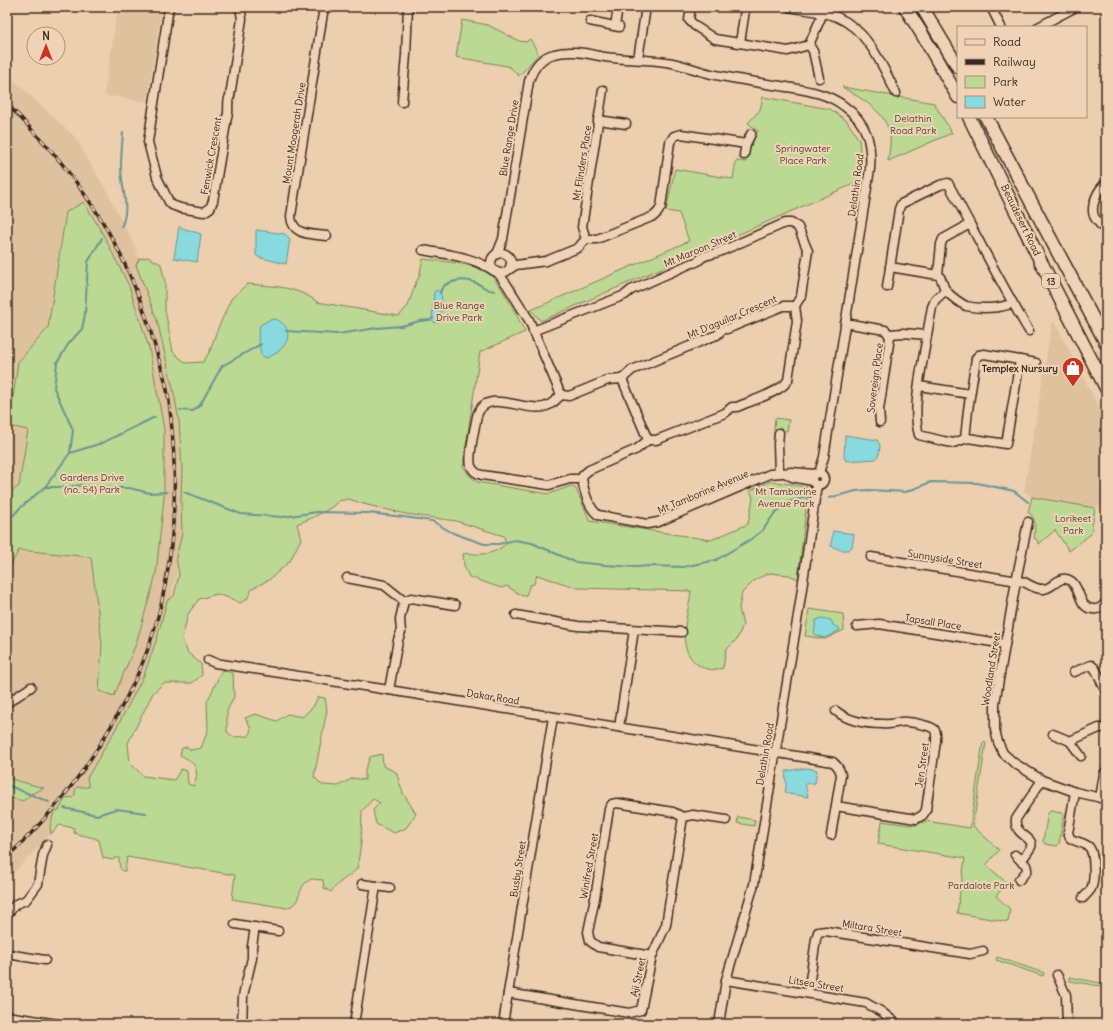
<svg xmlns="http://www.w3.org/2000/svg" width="1113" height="1031" font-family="Delius,sans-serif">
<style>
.built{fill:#dec29e}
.green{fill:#bbd992;stroke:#7b8258}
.water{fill:#89dadf;stroke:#6a9492}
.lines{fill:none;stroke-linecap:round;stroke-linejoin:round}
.stream{stroke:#6a9492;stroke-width:2}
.minor-casing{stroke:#3b2a1e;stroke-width:11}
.highway-casing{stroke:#3b2a1e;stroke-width:15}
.minor{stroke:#f0d3b6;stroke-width:8}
.highway{stroke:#f0d3b6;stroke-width:12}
.rail-casing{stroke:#3b2a1e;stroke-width:3.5}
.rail{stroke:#f0d3b6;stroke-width:2;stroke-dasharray:6;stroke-linecap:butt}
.labels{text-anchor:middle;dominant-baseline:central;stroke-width:4;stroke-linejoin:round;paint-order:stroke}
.shield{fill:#f0d3b6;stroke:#715d4c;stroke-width:1}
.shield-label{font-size:9px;font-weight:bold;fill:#3b2a1e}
.park-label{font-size:10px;fill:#4e442f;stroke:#f0d3b6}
.street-label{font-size:10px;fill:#3b2a1e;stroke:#f0d3b6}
.poi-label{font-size:10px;font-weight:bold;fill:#3b2a1e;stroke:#f0d3b6;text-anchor:end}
</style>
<rect width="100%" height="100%" fill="#eccfae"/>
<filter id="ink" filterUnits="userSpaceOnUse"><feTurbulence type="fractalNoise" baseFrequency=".025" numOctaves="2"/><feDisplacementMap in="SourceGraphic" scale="8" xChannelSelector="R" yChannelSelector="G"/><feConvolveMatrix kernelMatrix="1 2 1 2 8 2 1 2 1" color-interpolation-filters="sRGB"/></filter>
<g filter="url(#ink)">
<g class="built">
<polygon points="118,7 162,7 147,102 104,95"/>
<polygon points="7,75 19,85 74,136 105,188 131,238 151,288 186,431 185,503 176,576 161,646 98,773 59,825 7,880 7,797 23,801 31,794 44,788 7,778 7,572 19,550 91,557 102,644 99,691 136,644 156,574 164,497 129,286 104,236 84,202 65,212 48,328 18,362 28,430 19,486 7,495"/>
<polygon points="1054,322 1106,420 1106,502 1095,508 1032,497 1024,491 1052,323"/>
</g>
<g class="green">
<polygon points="462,20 488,25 519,41 526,42 530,39 537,51 538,55 519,76 511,68 507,66 456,57"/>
<path d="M842 87 934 103 952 133 888 161C889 152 892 140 889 131 883 109 860 98 842 87Z"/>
<polygon points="763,97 830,109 847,121 859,140 861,160 858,182 541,321 531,310 689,241 679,213 666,211 675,169 733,179 736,161 746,162 751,143 758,131 748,123 760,110"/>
<polygon points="84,202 104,236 129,286 149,348 164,429 164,497 156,574 136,644 114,696 99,691 102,644 91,557 19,550 7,572 7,495 19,486 28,430 9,426 18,362 48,328 66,212"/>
<path d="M148 257 161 264 165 282V310L173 352 186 363 203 362 210 351 216 333 231 299 247 284C271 286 297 286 317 302L399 316 408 306 416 282 419 277 423 259C440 261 467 263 483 270 499 277 517 316 525 332L480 352 463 466 469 475 477 482 549 494 571 486 576 489 590 521 711 540 748 524 753 498 750 491 771 481 806 487 808 491 798 579 789 575 770 573 756 579 742 593 739 608 743 625 737 639 726 650 723 668C713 671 706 670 697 664 674 646 689 615 691 591L578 588 537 575 534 584 530 585 526 595 522 596 507 586 501 588 469 577 464 566 463 554C470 552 475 555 482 554 491 554 500 549 506 544L504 536 456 521 406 514 367 505 349 499 338 501 332 507 314 517 297 524 301 539 290 561 270 579 252 589 247 599 240 603 232 599 217 594 199 599 188 614 182 639 188 653 201 664 202 675 192 683H164L153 693 128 743 130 763 143 776 174 780 181 769 187 771 188 784 193 786C201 770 195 762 180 755L182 748 187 747 191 750 201 748 208 730 207 702 222 670 233 673 234 697 227 711V732L234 737 249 736 251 728 245 718 255 714 277 721 287 714 302 717 313 707 318 697 325 698 327 710 314 777 322 785 338 786 353 778 365 780V770L370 757 382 754 383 766 396 772 403 793 416 814 406 828 394 833 376 824 373 810 380 803 373 799 362 811 361 843 357 869C348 877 338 882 331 892L324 888 323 880 311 879C308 881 303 884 302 888 297 898 299 903 287 908L232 899 235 875 127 857 125 871H123L120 868 119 858H115L113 860 103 858 99 840C91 836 82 836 74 833V828L59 825 51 834 50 827 54 811 59 810 66 797 72 798 75 795V790L77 787H89L87 778 118 725 144 675 157 638 167 601 174 596 179 574 176 557 182 534 181 501 182 469 179 421 174 393 157 320 136 265 139 259Z"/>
<polygon points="775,418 789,420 787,431 774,429"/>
<path d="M1032 497 1095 508 1091 534 1069 551 1055 530 1039 544 1036 539 1034 538C1035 528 1037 518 1028 512Z"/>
<polygon points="809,609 843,614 844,630 825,639 805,636"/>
<polygon points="983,742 986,743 973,826 999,850 986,865 1007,883 996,896 1010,909 1008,922 957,913 965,858 878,844 882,821 910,825 916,825 926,821 970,828"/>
<polygon points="7,778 44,788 31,794 23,801 7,797"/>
<polygon points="1050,811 1062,813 1064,815 1059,844 1057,846 1045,844 1043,841 1048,813"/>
<polygon points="738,817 755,820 754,826 737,823"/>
<polygon points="997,957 1044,973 1043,976 996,960"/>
<polygon points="1069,977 1106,984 1106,987 1070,981"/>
</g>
<g class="water">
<polygon points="179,227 201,234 197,262 174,258"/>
<polygon points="256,230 285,234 290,239 286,264 258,257 256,255"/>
<path d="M437 290 440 292C444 300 441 313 439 322L435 323 432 320 434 292Z"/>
<path d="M275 319C290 324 292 340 280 350 276 354 271 356 266 358L261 355 258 336 260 325 269 320Z"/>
<polygon points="845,435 877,440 880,445 879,454 876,459 846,461 844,457"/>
<polygon points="833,531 854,534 852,547 848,550 841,550 831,546"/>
<polygon points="822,618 831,620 834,626 839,628 840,630 825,638 817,636 814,633 816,620"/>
<path d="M807 768 817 770 815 783 805 784 808 797 789 794 785 792C788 782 784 778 786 771Z"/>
</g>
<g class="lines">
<g class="stream">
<path d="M121 227C131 207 121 188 121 167 121 155 122 144 123 133"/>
<path d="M440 293C442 280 466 278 476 283 484 286 484 290 494 291"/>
<polyline points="286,331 338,334 377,328 401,326 420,321 430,320 433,318"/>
<polyline points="180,410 193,411 200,405 222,366 261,344"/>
<polyline points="70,453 73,430 54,388 57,363 69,343 82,329 85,314 88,262 102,238"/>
<polyline points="45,487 68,487 82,485 100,488 129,488 150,493 167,492"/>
<polyline points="184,492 241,514 283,517 317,512 368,513 404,517 432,521 453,533 484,544 499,544 515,540 532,543 575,562 605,565 635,567 650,566 683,567 716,560 751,539 763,530 774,514 786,503 811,495"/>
<polyline points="829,498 856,491 869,490 906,492 931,482 977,483 1014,491 1028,502"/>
<polyline points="7,522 20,508 45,487 70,453 102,443 155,417"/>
<polyline points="7,785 49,802"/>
<polyline points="64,808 97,815 116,809 146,813"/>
</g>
<g class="minor-casing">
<g id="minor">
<path d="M169 7 148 142 157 177 169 202 172 205 180 208 204 212 210 208 213 201 227 117C230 110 226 103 230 96L242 19 240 7"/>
<path d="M324 7 291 216C292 236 312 234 327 236"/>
<polyline points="691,7 689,20 695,26 715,39 788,51 809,45 823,13"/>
<path d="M789 7C804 10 822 11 837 17 868 30 882 65 896 93"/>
<polyline points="991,7 1001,27"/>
<polyline points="590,21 619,27"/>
<polyline points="615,26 618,7"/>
<polyline points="1038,27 1076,7"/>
<polyline points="740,43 745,10"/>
<polyline points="809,45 813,51 819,78"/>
<polyline points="638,59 646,7"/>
<polyline points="402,102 406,55 408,7"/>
<polyline points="598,120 626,124"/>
<polyline points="744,155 746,144 751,134"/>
<path d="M1106 184C1098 188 1090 207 1094 216 1096 221 1103 227 1106 231"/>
<path d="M970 224C989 260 1008 296 1029 331"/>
<polyline points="586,239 582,227 603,90"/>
<path d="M423 250C448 255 472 256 494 271"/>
<circle cx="501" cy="263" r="10"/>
<path d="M497 254 503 239 529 81C533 69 541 57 554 54 572 49 588 54 605 57 625 60 646 59 666 62 683 64 699 72 716 75 737 79 759 83 781 86 803 90 826 92 844 106 867 122 872 143 870 169L824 457 819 473"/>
<path d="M890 267 938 275C943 278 942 286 946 291 951 296 960 303 966 306 979 309 1001 309 1012 303"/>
<polyline points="510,269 516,265 546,261 578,248 586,239 597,239 654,216 658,212 661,207 670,142 674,136 681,134 746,144"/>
<path d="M498 273 507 285 529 320 561 395C556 400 552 405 544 407 523 412 485 387 477 416 475 427 468 456 471 466 473 471 477 474 482 475L549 485 570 479H582"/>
<polyline points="887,287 899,209 901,204 940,185 948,183 970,224 943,239 941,244 938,275"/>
<polyline points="845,323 885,330 887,332 890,337 879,410 880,422"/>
<path d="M533 331 625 295 631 290 692 263C698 263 698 260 703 257 706 255 714 254 719 252L785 223H791L798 227 808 251 801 296 795 306"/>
<polyline points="889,334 903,333 927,335 932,307 935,300 946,290"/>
<path d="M927 335C923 364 911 407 919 435L943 441 953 443 968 438 1006 444 1020 360 984 354 979 355 976 358 968 410 965 439"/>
<polyline points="1020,360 1036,363"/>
<path d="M622 379 632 370 714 336 717 335 723 329H727L783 306H795L797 321 788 380C782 392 750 401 737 407H732L725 413 664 437 656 440H648"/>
<polyline points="919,386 970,394"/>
<polyline points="561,395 569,396 608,380 622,379 648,440 637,449 589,470 583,475 582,479"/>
<polyline points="779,473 778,444 779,433"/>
<polyline points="785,473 792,477 812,481"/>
<circle cx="818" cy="479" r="6"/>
<path d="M582 479C584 491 588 507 598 515L647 524 658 522 770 474 792 472 815 474"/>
<polyline points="1028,522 1016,581 995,703 995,730 998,742 1003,753 1014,763 1042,780 1075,792 1106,799"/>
<path d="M871 557 1024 582C1030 585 1037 590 1044 589 1054 588 1060 573 1071 581 1081 588 1078 608 1093 609 1098 610 1103 606 1106 602"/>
<polyline points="347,578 384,585 404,601"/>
<polyline points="516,615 578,626 682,632"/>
<polyline points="857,626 879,624 1005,644"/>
<path d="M208 660 215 663 389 690 833 762C838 766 840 769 841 775L831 835"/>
<path d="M1074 672 1091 665C1099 670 1100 683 1106 691"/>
<polyline points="389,690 398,640 401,632 400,619 404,601 411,598 455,605"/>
<polyline points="7,703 31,687"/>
<polyline points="619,727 634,630"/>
<polyline points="1053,734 1070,741 1081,756"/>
<polyline points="1070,741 1099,728 1106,728"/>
<path d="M1075 792 1068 833 1070 838C1075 842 1082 842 1088 846 1095 851 1095 881 1091 889 1089 892 1086 895 1083 898"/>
<polyline points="1100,798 1104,774 1106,771"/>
<path d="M836 806 916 819 923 815 926 810 936 741C936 737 937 732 934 729 929 725 907 721 901 722 895 723 889 725 883 724 867 724 848 721 836 711"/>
<polyline points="683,817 693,815 726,820"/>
<polyline points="1015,855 1026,865 1027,869 1026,872 1019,880"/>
<path d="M1021 861C1024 857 1028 852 1031 847 1035 837 1013 835 1016 819L1042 780"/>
<polyline points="362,884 390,888"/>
<polyline points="7,914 16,904 26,900 38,884 43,855 47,845"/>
<polyline points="235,924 278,931"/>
<polyline points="7,954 45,960"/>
<polyline points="652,956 598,947 590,941 588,932 595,898 609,809 612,804 617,803 673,812 683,817"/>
<polyline points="1057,975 1066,995 1067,1024"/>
<polyline points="726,980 866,1003 882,1012 897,1024"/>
<polyline points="508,993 629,1013 641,1010 652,956 666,925 683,817"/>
<polyline points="808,993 816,939 818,932 826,931 970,954 983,951"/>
<polyline points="7,1016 58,1024"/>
<polyline points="242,1024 243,996 252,958 252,946 255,927"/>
<polyline points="354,1024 376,886"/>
<polyline points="503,1024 553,717"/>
<polyline points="719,1024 726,980 754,884 799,609 817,485"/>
</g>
</g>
<g class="highway-casing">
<g id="highway">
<polyline points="905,7 922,34 958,97"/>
<polyline points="922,7 958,67"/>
<polyline points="969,117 1041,262 1106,388"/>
<polyline points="986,117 1106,343"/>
</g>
</g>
<use href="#minor" class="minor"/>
<use href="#highway" class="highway"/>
<g class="rail-casing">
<path id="rail" d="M7 105C16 112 23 120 31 129 54 152 74 178 92 205 123 252 144 303 158 357 161 367 165 378 167 390 169 399 170 409 171 419 180 504 172 600 136 678 105 745 61 807 7 857"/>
</g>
<use href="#rail" class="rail"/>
</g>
</g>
<defs>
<g id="shop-pin" transform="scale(1.15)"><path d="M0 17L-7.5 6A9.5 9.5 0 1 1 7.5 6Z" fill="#c8321e" stroke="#f0d3b6"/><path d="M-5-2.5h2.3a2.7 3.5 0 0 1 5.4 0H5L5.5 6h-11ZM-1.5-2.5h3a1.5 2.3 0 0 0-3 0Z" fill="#fff"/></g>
</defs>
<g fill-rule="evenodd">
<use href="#shop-pin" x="1073" y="368"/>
</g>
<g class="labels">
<rect class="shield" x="1042" y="274" width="18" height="14" rx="3"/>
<g class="shield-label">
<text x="1051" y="281">13</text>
</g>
<g class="park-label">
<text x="913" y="118">Delathin<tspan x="913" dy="12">Road Park</tspan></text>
<text x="803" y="148">Springwater<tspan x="803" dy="12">Place Park</tspan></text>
<text x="459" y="305">Blue Range<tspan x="459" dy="12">Drive Park</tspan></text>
<text x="92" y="477">Gardens Drive<tspan x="92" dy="12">(no. 54) Park</tspan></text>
<text x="786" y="491">Mt Tamborine<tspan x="786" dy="12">Avenue Park</tspan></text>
<text x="1073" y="518">Lorikeet<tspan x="1073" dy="12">Park</tspan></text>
<text x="981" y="885">Pardalote Park</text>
</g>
<g class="street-label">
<text transform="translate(294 133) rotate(-81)">Mount Moogerah Drive</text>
<text transform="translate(509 138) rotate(-81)">Blue Range Drive</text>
<text transform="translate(211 156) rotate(-80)">Fenwick Crescent</text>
<text transform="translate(582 163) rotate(-81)">Mt Flinders Place</text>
<text transform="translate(856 185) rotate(-82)">Delathin Road</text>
<text transform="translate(1021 220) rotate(64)">Beaudesert Road</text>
<text transform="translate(700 249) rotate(-23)">Mt Maroon Street</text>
<text transform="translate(732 317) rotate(-23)">Mt D'aguilar Crescent</text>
<text transform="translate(875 378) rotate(-83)">Sovereign Place</text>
<text transform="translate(703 492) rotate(-23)">Mt Tamborine Avenue</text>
<text transform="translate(945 559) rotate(9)">Sunnyside Street</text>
<text transform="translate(933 622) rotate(9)">Tapsall Place</text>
<text transform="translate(991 669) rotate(-81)">Woodland Street</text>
<text transform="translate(493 697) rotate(9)">Dakar Road</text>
<text transform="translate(765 754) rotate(-80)">Delathin Road</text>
<text transform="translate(922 765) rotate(-82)">Jen Street</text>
<text transform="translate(589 866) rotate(-80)">Winifred Street</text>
<text transform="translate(518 869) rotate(-81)">Busby Street</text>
<text transform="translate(872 928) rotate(9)">Miltara Street</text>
<text transform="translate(638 977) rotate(-78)">Aji Street</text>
<text transform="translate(816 984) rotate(9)">Litsea Street</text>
</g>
<g class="poi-label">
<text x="1058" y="368">Templex Nursury</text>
</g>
</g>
<rect width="1113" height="1031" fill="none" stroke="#f0d3b6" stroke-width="24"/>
<rect x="12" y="12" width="1089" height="1007" fill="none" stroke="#3b2a1e" stroke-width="1.5" filter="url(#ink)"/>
<rect x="957" y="26" width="130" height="92" fill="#f0d3b6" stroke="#a88f79"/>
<rect x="965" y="39" width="20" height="6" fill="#f0d3b6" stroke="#a88f79"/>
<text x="993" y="46" font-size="12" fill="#3b2a1e">Road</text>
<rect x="965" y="59" width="20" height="6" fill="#3b2a1e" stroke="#a88f79"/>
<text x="993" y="66" font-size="12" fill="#3b2a1e">Railway</text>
<rect x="965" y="76" width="20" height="12" fill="#bbd992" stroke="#a88f79"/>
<text x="993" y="86" font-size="12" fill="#3b2a1e">Park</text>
<rect x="965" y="96" width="20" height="12" fill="#89dadf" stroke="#a88f79"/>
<text x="993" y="106" font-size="12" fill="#3b2a1e">Water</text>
<g transform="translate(46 46)"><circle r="19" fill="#f0d3b6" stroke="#a88f79"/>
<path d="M0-3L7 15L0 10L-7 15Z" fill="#c8321e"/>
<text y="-6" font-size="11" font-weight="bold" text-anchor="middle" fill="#3b2a1e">N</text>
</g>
</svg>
